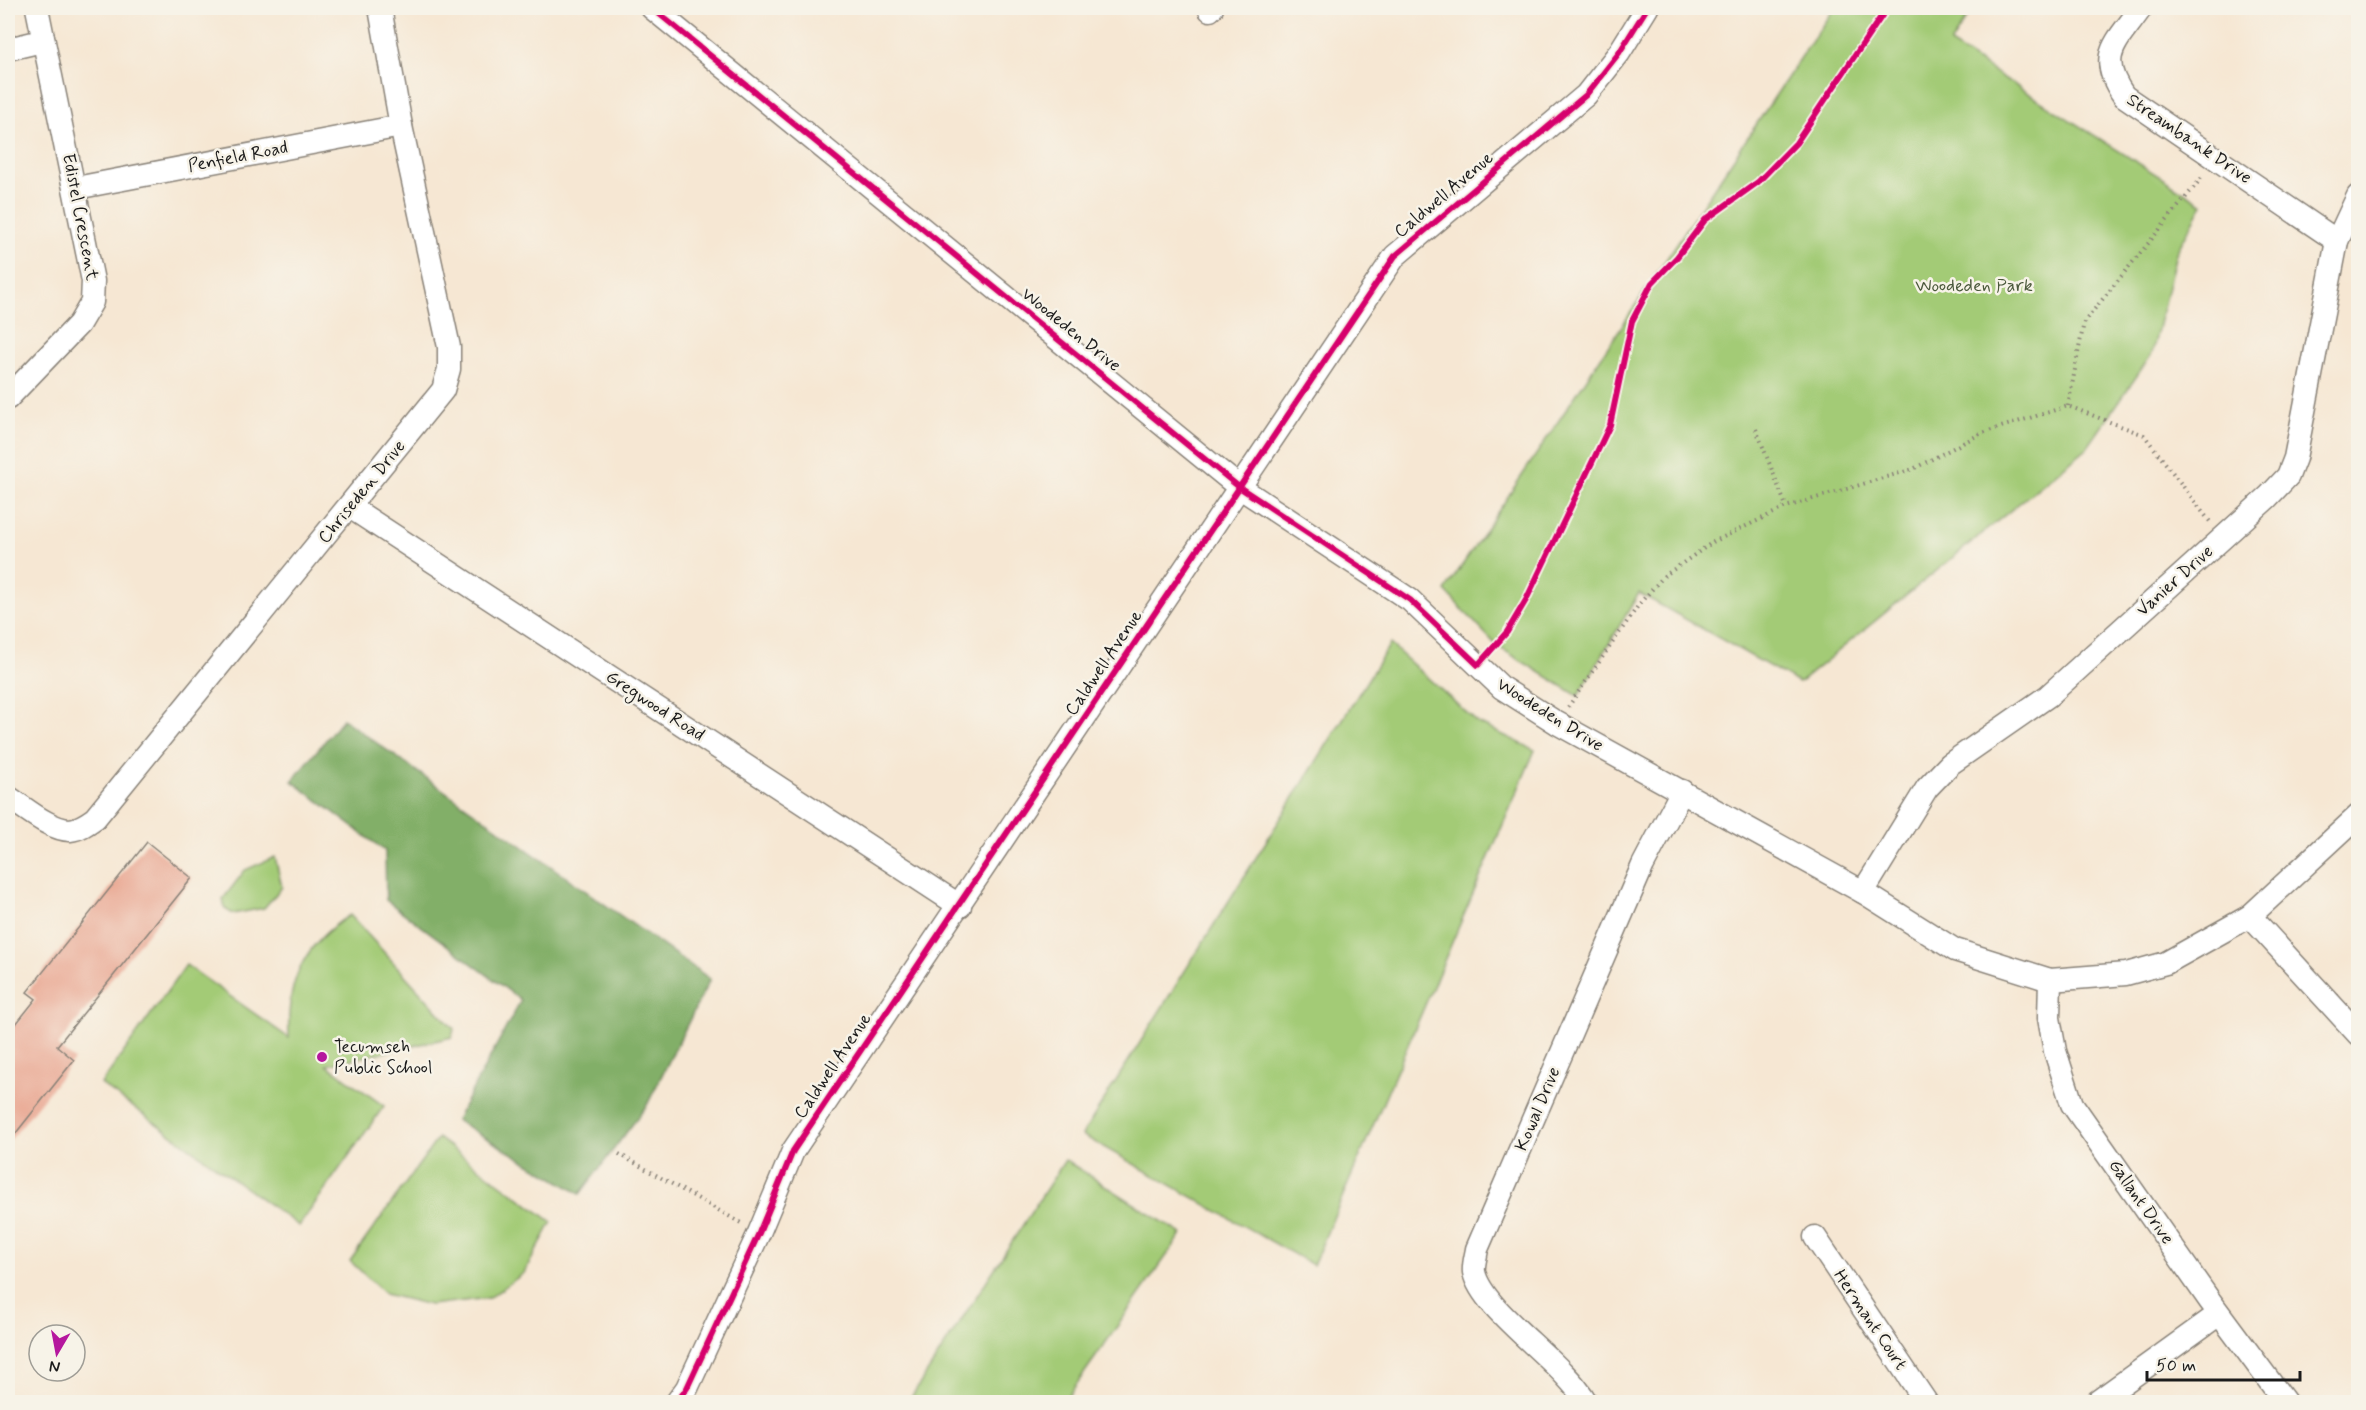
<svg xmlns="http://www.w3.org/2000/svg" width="2366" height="1410" font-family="Mynerve,sans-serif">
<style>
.green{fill:#a3cb76;stroke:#607449;stroke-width:1.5}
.forest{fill:#82af67;stroke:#4f6642;stroke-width:1.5}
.building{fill:#e8a18b}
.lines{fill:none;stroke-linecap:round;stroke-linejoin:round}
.minor-casing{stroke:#898278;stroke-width:25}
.path{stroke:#898278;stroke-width:4;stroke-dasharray:1.5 4.5;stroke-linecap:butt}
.minor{stroke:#fff;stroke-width:22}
.cycleway-casing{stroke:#f7f3e8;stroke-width:10}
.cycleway{stroke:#d6006c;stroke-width:6}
.poi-dot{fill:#b5179e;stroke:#f7f3e8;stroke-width:2}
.labels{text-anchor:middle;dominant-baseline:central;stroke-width:5;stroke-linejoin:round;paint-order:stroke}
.street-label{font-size:18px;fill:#1c1c1c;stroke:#f7f3e8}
.park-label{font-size:18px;fill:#4b593c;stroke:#f7f3e8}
.poi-label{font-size:18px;fill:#1c1c1c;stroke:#f7f3e8;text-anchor:start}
</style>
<rect width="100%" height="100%" fill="#f7f3e8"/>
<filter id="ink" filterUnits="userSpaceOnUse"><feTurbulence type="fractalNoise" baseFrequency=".0167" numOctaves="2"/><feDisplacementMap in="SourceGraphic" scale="12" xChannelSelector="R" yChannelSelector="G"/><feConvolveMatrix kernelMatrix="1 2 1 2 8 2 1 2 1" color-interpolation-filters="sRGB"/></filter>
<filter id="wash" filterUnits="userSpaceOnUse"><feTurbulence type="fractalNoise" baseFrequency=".008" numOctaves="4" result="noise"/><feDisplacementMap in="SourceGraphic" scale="24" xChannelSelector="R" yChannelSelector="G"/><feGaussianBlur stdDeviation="1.35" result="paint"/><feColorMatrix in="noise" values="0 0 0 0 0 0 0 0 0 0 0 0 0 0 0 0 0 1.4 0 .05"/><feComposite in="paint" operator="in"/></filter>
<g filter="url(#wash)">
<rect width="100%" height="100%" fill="#f6e7d3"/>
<g class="green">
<polygon points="1834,8 1973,8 1950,44 2203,204 2176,253 2152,354 2087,448 1799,683 1639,593 1578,696 1497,646 1445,591"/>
<polygon points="1390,644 1478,723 1535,750 1313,1265 1082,1135"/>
<polygon points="275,857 282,887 264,908 233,914 225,909 223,899 245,870"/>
<path d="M350 915 454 1029 452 1037 327 1065 384 1106 299 1226 101 1084 186 965 289 1038C286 983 302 945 350 915Z"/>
<polygon points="438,1138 552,1222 524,1273 489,1298 430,1305 385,1294 350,1261"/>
<polygon points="1065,1160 1182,1234 1064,1402 908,1402"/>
</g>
<polygon class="forest" points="343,719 710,979 647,1105 580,1194 456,1120 521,1000 386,900 385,851 292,781"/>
<g id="blocks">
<polygon class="building" points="147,842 192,878 57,1046 74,1060 8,1143 8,1017 16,1024 36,999 27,992"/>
</g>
</g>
<g filter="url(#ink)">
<use href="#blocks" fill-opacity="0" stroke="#898278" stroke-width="1.5"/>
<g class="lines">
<g class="minor-casing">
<g id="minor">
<polyline points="652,8 1239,487 1410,600 1502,688 1557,723 1863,892 1955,950 2050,980 2126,974 2166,963 2250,916 2358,816"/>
<path d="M2141 8C2117 43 2095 55 2124 96L2337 241"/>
<polyline points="1210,10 1212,8"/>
<polyline points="8,49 42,41"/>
<polyline points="76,188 401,126"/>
<polyline points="8,398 79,324 92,302 93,281 37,8"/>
<polyline points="350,507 960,906"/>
<path d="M8 797C24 807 50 830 70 830 80 829 88 823 95 818L443 390 449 369V347L401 126 380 8"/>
<polyline points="1863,892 1927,788 1950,764 2048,696 2268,497 2288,476 2295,458 2337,241 2358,196"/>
<polyline points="2250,916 2358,1034"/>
<polyline points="2050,980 2049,1018 2055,1051 2072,1104 2210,1301 2285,1402"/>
<polyline points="1815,1237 1926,1402"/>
<polyline points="677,1402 687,1388 759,1233 793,1151 1395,256 1586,95 1619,53 1647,8"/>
<path d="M1586 1402C1563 1361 1482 1311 1474 1272 1473 1265 1476 1256 1477 1249L1643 865 1682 791"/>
<polyline points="2097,1402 2219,1314"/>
</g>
</g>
<g class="path">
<polyline points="2068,406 2084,322 2204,175"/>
<polyline points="1756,429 1786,506"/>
<polyline points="1568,707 1640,603 1664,576 1713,542 1786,507 1913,469 1982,433 2068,406 2144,435 2211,523"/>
<polyline points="619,1154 741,1223"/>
</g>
<use href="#minor" class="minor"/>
<g class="cycleway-casing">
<g id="cycleway">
<polyline points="652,8 1239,487 1410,600 1478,665 1507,632 1526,600 1610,425 1632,321 1652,283 1677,257 1705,220 1758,182 1796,143 1887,8"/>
<polyline points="677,1402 687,1388 759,1233 793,1151 1395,256 1586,95 1619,53 1647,8"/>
</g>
</g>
<use href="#cycleway" class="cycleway"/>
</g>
</g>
<circle class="poi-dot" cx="322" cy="1057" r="6"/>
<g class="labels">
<g class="street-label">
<text transform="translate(2189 139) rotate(34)">Streambank Drive</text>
<text transform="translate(238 157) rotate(-11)">Penfield Road</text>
<text transform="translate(1444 195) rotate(-40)">Caldwell Avenue</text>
<text transform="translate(80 217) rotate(79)">Edistel Crescent</text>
<text transform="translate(1071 330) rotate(39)">Woodeden Drive</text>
<text transform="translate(362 492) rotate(-51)">Chriseden Drive</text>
<text transform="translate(2175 581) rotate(-42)">Vanier Drive</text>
<text transform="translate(1104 663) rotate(-56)">Caldwell Avenue</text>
<text transform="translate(655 706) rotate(33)">Gregwood Road</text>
<text transform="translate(1550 715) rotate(32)">Woodeden Drive</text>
<text transform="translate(833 1066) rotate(-56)">Caldwell Avenue</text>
<text transform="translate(1538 1109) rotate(-67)">Kowal Drive</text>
<text transform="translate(2141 1202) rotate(55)">Gallant Drive</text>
<text transform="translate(1870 1320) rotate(56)">Hermant Court</text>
</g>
<g class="park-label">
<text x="1974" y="286">Woodeden Park</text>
</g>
<g class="poi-label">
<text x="334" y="1047">Tecumseh<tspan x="334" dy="21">Public School</tspan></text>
</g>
</g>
<rect width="2366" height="1410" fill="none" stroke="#f7f3e8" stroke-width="30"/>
<g transform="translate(57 1353) rotate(190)"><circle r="28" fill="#f7f3e8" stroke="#9f9d96" stroke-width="1.5"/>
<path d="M0-4.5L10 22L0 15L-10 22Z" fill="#b5179e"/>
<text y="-9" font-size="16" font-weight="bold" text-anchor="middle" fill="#1c1c1c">N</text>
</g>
<path d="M2147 1371v9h153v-9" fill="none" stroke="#1c1c1c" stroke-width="3"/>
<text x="2156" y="1371" font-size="18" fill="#1c1c1c" stroke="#f7f3e8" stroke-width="4.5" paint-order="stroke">50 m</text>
</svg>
